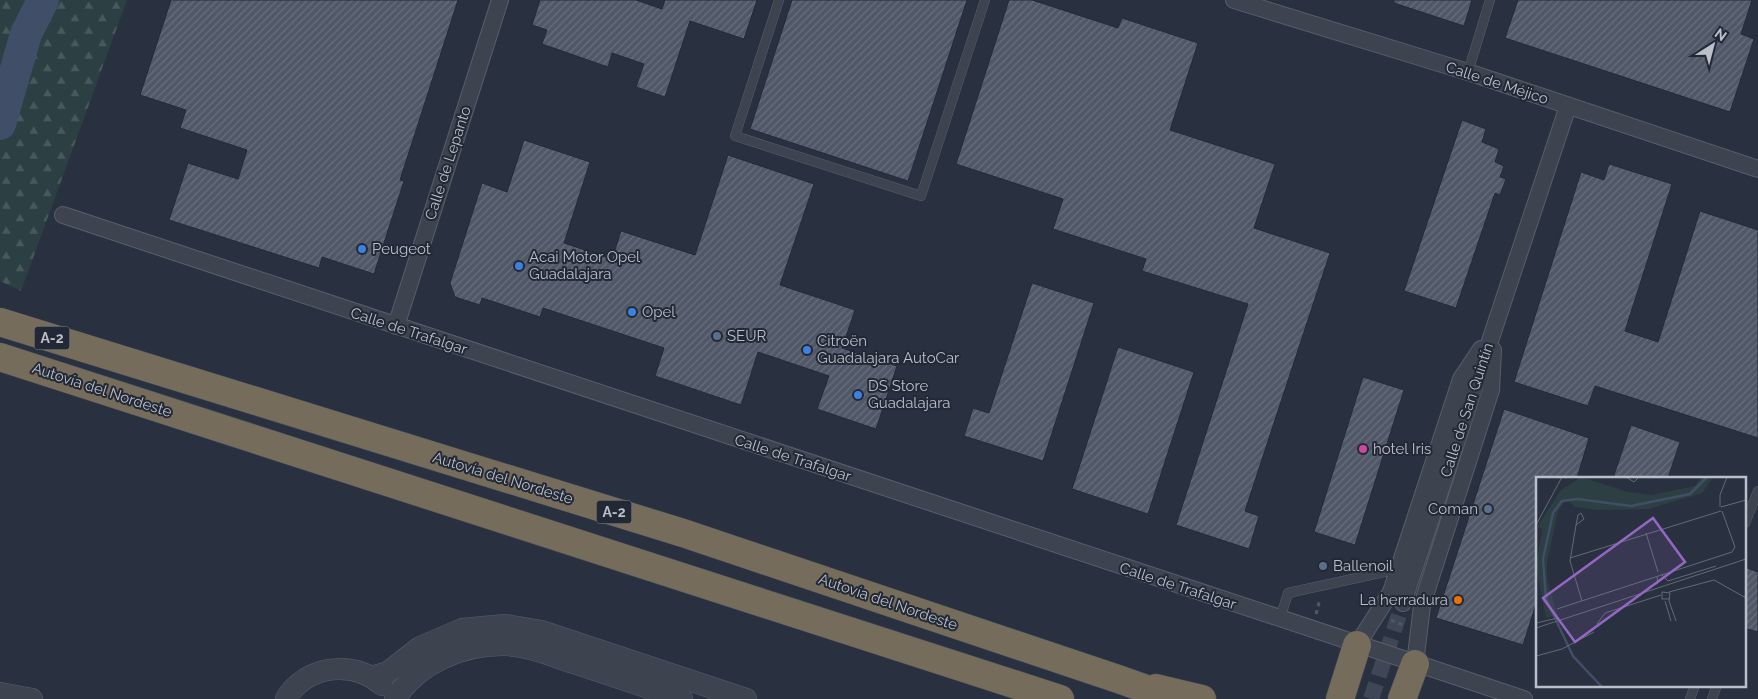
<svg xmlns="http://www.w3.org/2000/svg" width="1758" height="699" font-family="Raleway,sans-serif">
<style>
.forest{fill:url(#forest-firs)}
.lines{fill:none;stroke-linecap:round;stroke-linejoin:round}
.river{stroke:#414e67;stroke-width:32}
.building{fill:url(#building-hatch);stroke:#242b37}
.minor-tunnel{stroke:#3f4655;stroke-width:16;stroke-dasharray:16 8;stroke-linecap:butt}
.service-casing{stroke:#585f6a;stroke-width:10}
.minor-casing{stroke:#585f6a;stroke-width:18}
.tertiary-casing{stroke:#585f6a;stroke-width:22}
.motorway-casing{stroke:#454c57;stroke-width:29}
.path{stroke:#4b5c60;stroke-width:3;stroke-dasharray:4 4;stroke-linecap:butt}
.service{stroke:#3d4450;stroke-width:9}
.minor{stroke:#3d4450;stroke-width:16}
.tertiary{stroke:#3d4450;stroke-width:21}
.motorway{stroke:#756c5b;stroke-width:28}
.shop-dot{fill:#3f7fe0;stroke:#222935;stroke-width:2}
.service-dot{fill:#5c6f8a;stroke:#222935;stroke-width:2}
.hotel-dot{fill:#d1479c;stroke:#222935;stroke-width:2}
.food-dot{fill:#e8710a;stroke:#222935;stroke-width:2}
.labels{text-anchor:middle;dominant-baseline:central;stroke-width:4;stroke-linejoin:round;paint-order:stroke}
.shield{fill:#222935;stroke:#8c929d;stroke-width:1}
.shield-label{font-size:14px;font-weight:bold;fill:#babfca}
.street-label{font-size:15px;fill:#babfca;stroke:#222935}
.poi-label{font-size:15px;fill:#babfca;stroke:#222935;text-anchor:start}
.inset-river{fill:none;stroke:#414e67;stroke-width:2.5}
.inset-road{fill:none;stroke:#636a77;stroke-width:1}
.view{fill:#9467c3;fill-opacity:0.15;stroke:#9467c3;stroke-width:2.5}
.inset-edge{fill:none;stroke:#babfca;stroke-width:2.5}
</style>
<defs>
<pattern id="forest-firs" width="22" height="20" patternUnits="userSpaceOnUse" patternTransform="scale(1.25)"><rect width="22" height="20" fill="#2c3f42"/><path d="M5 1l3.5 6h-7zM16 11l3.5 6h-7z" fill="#48595c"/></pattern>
<pattern id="building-hatch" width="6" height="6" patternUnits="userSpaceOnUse" patternTransform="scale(1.25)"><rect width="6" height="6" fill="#505868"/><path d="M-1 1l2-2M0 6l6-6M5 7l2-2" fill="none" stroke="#676e7c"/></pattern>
</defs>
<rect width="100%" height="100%" fill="#293140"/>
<polygon class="forest" points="0,0 127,0 21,291 0,281"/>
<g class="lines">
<polyline class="river" points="0,124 26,34 43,0"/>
</g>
<g class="building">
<polygon points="171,0 458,0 400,180 404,181 374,274 322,257 319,268 169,220 188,163 238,179 247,150 180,128 186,110 140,95"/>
<polygon points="540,0 636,0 662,9 665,0 757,0 744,39 690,21 665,97 636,87 644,64 612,53 608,67 542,44 547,30 532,25"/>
<polygon points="792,0 967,0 908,181 750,129"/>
<polygon points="1009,0 1032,0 1118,28 1122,18 1198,43 1170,130 1275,164 1254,228 1330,253 1245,511 1259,516 1249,549 1176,525 1248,304 1142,271 1146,259 1053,229 1063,199 956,164"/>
<polygon points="1394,0 1472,0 1464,26 1394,3"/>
<polygon points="1518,0 1752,0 1741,34 1754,39 1730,112 1505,38"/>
<polygon points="1462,120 1486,129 1482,142 1499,149 1495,162 1504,166 1500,177 1506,179 1500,195 1495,193 1456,308 1404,291"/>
<polygon points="524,140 590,162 564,243 612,259 621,231 695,255 728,155 814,184 780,285 855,310 842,348 897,366 876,429 817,409 829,376 758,352 741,405 655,376 664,348 543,308 540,317 482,298 480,305 455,297 450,283 482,183 507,192"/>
<polygon points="1609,164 1672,184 1625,331 1658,342 1700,211 1758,230 1758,438 1595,386 1588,406 1514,382 1581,172 1604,180"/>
<polygon points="1032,283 1094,303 1043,461 964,436 973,408 989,413"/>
<polygon points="1118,347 1194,372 1148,514 1072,489"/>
<polygon points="1363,377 1404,390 1355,545 1314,532"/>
<polygon points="1504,409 1589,438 1577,478 1537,478 1537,601 1523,645 1436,618"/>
<polygon points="1631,425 1680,442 1668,478 1613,478"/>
<polygon points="1744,567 1758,572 1758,632 1744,628"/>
</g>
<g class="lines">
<polyline class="minor-tunnel" points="1371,699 1403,603"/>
<g class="service-casing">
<g id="service">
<polyline points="779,0 735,136 921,196 985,0"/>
<polyline points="1468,72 1490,0"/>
<polyline points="1745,523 1758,491"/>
<polyline points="1280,619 1288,593 1398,569"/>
<polyline points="1690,699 1695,685"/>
<polyline points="1712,699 1717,685"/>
</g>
</g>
<g class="minor-casing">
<g id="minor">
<polyline points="1234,0 1468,72 1758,169"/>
<polyline points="63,215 1524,699"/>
<polyline points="396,326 500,0"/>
<polyline points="1403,603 1568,106"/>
<polyline points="1357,645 1391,592 1461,379 1481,349"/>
<polyline points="1415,664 1422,605 1491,390 1493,350"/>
</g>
</g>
<g class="tertiary-casing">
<g id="tertiary">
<polyline points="371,677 388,672 420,647 462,629 505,625 541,631 746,699"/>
<polyline points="0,693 32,699"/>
<path d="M286 699C288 694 291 691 295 687 319 664 357 663 382 685"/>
<path d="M395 699C418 663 462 645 503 645 528 645 554 657 577 664 612 676 647 687 682 699"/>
</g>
</g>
<g class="motorway-casing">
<g id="motorway">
<polyline points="0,322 683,533 1121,680 1174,699"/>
<polyline points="0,357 1060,699"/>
<polyline points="1156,688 1202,699"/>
<polyline points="1340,699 1357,645"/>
<polyline points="1402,699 1415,664"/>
</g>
</g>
<g class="path">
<polyline points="1316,614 1320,599"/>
<polyline points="1391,620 1403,625"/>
</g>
<use href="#service" class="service"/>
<use href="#minor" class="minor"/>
<use href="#tertiary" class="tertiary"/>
<use href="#motorway" class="motorway"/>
</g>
<g class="shop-dot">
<circle cx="362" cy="249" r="5"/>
<circle cx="519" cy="266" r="5"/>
<circle cx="632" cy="312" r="5"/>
<circle cx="807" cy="350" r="5"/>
<circle cx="858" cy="395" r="5"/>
</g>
<g class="service-dot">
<circle cx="717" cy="336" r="5"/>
<circle cx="1488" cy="509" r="5"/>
<circle cx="1323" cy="566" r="5"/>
</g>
<circle class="hotel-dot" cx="1363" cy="449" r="5"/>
<circle class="food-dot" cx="1458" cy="600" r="5"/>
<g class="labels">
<g class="shield">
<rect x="34.5" y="326.5" width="35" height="23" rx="4"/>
<rect x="596.5" y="500.5" width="35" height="23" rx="4"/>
</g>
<g class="shield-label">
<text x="52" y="338">A-2</text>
<text x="614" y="512">A-2</text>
</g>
<g class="street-label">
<text transform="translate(1497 83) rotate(18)">Calle de Méjico</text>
<text transform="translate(448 163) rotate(-72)">Calle de Lepanto</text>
<text transform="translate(409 331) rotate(18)">Calle de Trafalgar</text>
<text transform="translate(102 390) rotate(18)">Autovía del Nordeste</text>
<text transform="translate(1467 410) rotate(-72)">Calle de San Quintín</text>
<text transform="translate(793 458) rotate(18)">Calle de Trafalgar</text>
<text transform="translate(503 478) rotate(17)">Autovía del Nordeste</text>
<text transform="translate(1178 586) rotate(18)">Calle de Trafalgar</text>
<text transform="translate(888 602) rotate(19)">Autovía del Nordeste</text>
</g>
<g class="poi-label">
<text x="372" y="249">Peugeot</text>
<text x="529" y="257">Acai Motor Opel<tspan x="529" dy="17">Guadalajara</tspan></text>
<text x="642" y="312">Opel</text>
<text x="727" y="336">SEUR</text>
<text x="817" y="341">Citroën<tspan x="817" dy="17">Guadalajara AutoCar</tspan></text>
<text x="868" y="386">DS Store<tspan x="868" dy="17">Guadalajara</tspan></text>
<text x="1373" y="449">hotel Iris</text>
<text x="1478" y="509" text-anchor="end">Coman</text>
<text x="1333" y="566">Ballenoil</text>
<text x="1448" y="600" text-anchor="end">La herradura</text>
</g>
</g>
<g transform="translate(1536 477)">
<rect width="210" height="210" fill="#293140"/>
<path d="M165 0H177L166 16 113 32 62 33 39 30 32 24 27 26 22 34 11 86V102L21 138 10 141 0 90 6 52 1 50 25 13 45 0 92 15 116 18 159 9Z" fill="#2c3f42"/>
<path class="inset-river" d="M66 210 37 179 10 122 7 82 17 36 26 24 41 22 95 29 154 17 171 0"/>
<path class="inset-road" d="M90 0 98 5 103 0M184 30V18L191 0M185 30 210 23M45 36 48 42 40 48 42 38ZM0 48 26 0M40 48 34 84 46 124M110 56 122 95M34 81 185 34M126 98 132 104 180 89M111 112 122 106 121 100M133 115 178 103 210 121M133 122H126V115L134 116 133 124 140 144M129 124 135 144M21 132 196 75 199 70 186 34M0 146 22 141M61 147 69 136 125 118M0 151 210 82M0 179 26 172 58 155"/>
<path class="view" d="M117 41 149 85 39 165 7 121Z"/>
<rect width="210" height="210" class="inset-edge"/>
</g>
<g transform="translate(1713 45) rotate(36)" stroke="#222935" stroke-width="4" paint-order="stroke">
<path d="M0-4L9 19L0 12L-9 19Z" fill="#babfca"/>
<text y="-8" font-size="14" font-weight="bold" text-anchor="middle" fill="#babfca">N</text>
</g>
</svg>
